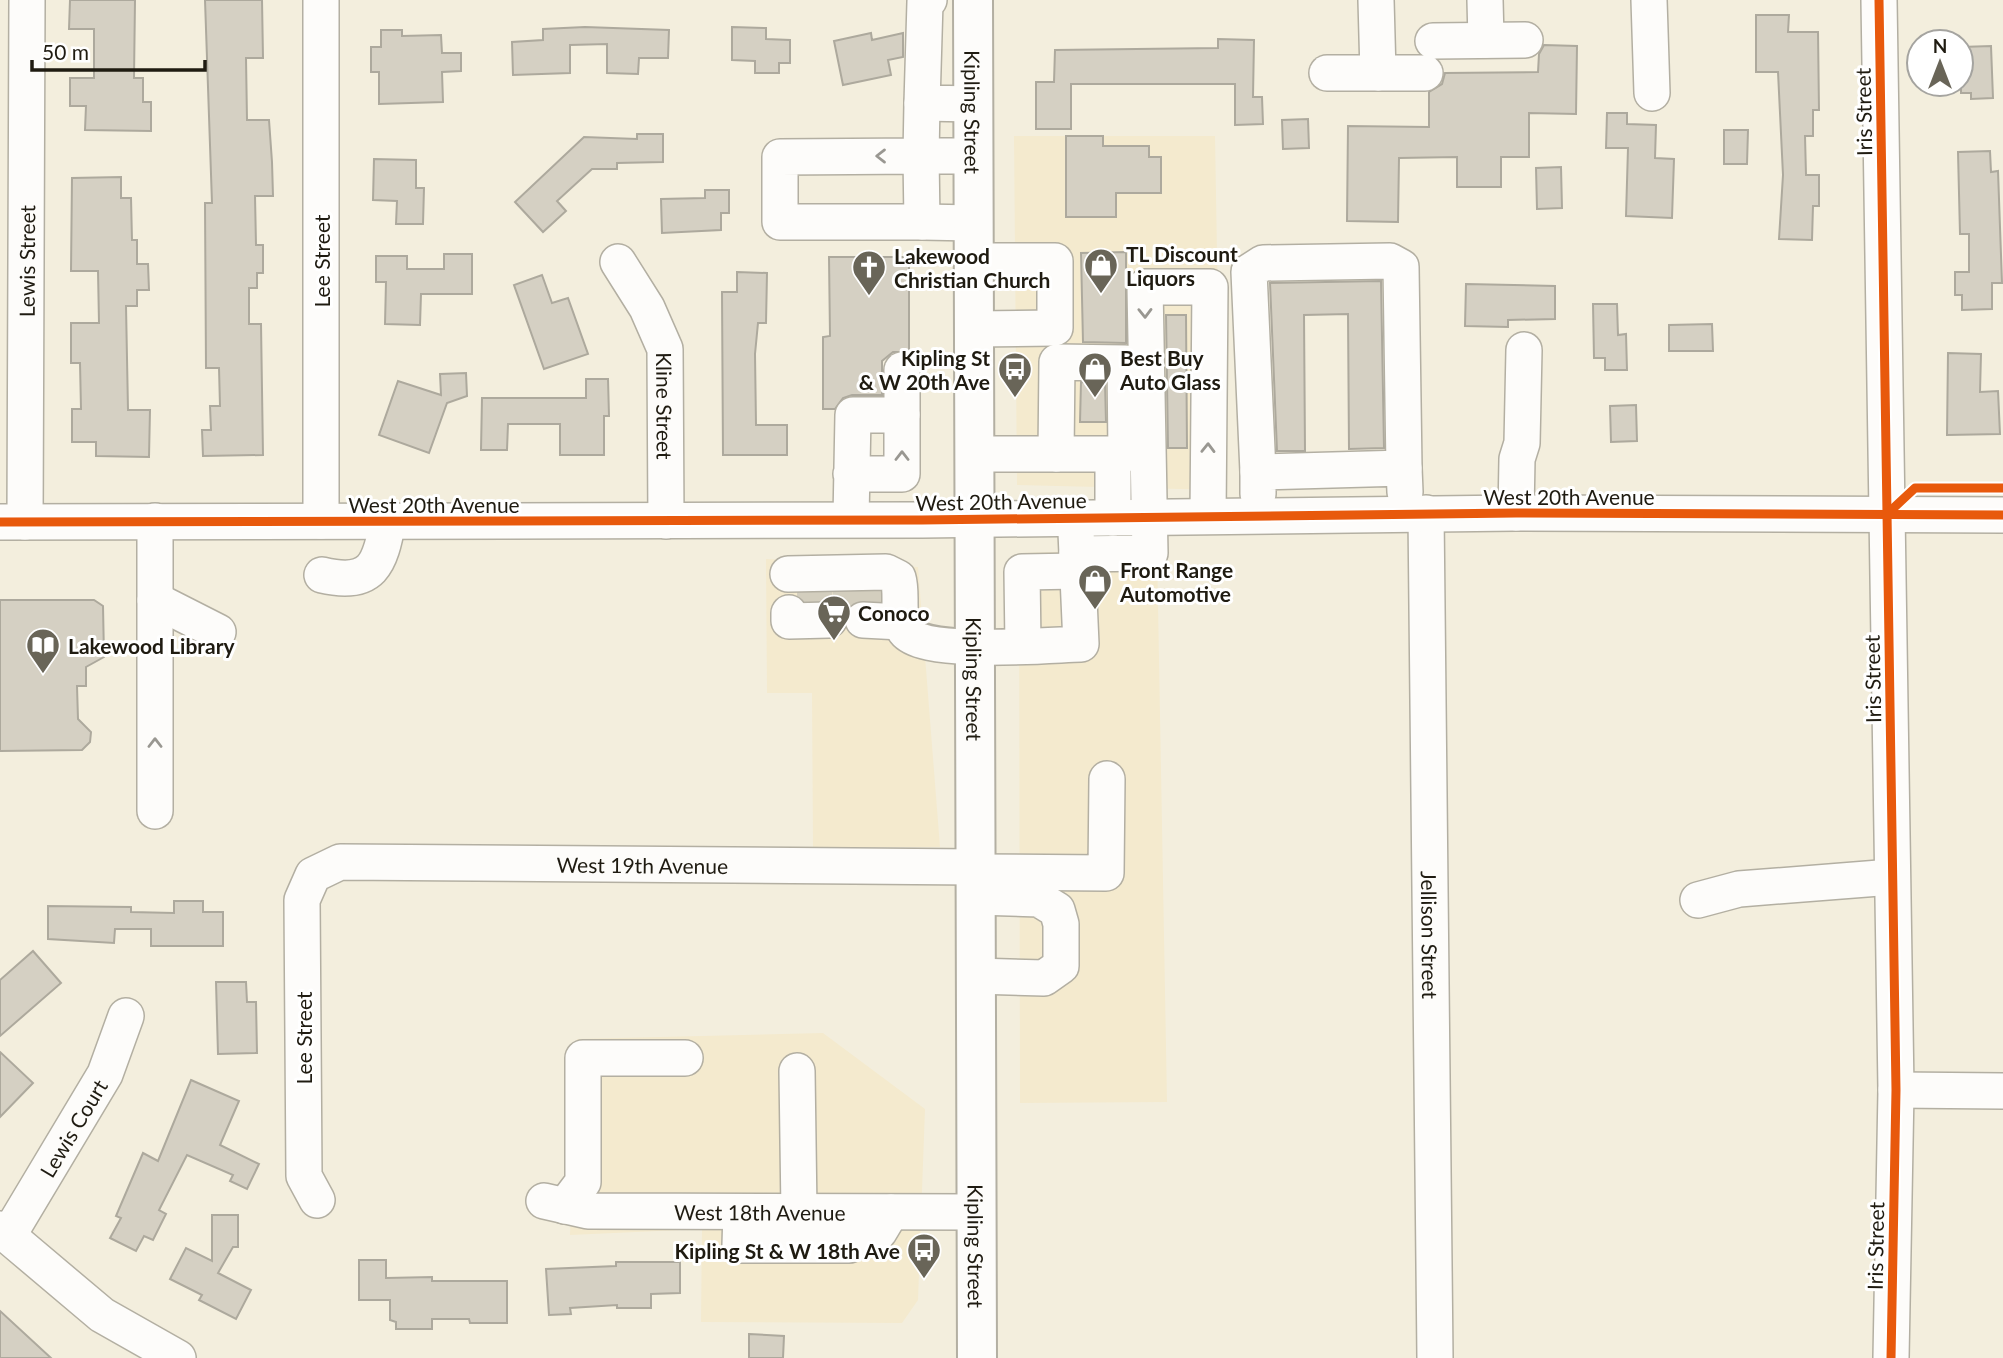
<svg xmlns="http://www.w3.org/2000/svg" width="2003" height="1358" font-family="Lato,sans-serif">
<style>
.built{fill:#f4eace}
.building{fill:#d5d0c3;stroke:#ada99d;stroke-width:2}
.lines{fill:none;stroke-linecap:round;stroke-linejoin:round}
.minor-tunnel{stroke:#d3cebe;stroke-width:35;stroke-dasharray:35 18;stroke-linecap:butt}
.minor-casing{stroke:#b3afa2;stroke-width:38}
.major-casing{stroke:#b3afa2;stroke-width:42}
.minor{stroke:#fdfcfa;stroke-width:35}
.major{stroke:#fdfcfa;stroke-width:38}
.cycleway-casing{stroke:#fff;stroke-width:13}
.cycleway{stroke:#e8590c;stroke-width:9}
.oneway{stroke:#999791}
.labels{text-anchor:middle;dominant-baseline:central;stroke-width:6;stroke-linejoin:round;paint-order:stroke}
.street-label{font-size:21px;fill:#1f1b11;stroke:#fff}
.poi-label{font-size:21px;font-weight:bold;fill:#1f1b11;stroke:#fff;text-anchor:start}
</style>
<rect width="100%" height="100%" fill="#f3eedd"/>
<g class="built">
<polygon points="1014,136 1215,136 1221,490 1017,485"/>
<polygon points="1157,549 1167,1102 1020,1103 1019,553"/>
<polygon points="766,559 918,567 940,847 813,847 812,693 767,693"/>
<polygon points="823,1033 925,1109 918,1300 902,1323 701,1322 702,1229 570,1235 577,1039"/>
</g>
<g class="building">
<polygon points="70,0 135,0 134,78 143,78 143,102 151,102 151,131 85,130 86,106 70,106 70,78 94,78 94,29 69,29"/>
<polygon points="205,0 262,0 263,58 246,58 247,120 269,120 272,162 273,196 255,196 256,245 263,245 263,273 257,273 257,288 249,288 249,324 261,324 263,455 203,456 202,430 211,430 210,406 220,406 219,368 206,368 205,203 212,203"/>
<polygon points="1756,15 1789,15 1788,32 1818,32 1819,110 1813,110 1813,136 1805,136 1806,175 1819,175 1819,206 1813,206 1812,240 1779,239 1783,175 1778,72 1756,72"/>
<polygon points="585,27 669,30 668,58 639,58 638,74 607,73 607,44 570,45 570,73 513,75 512,42 543,40 543,29"/>
<polygon points="732,27 766,28 766,39 790,40 790,63 779,63 779,73 755,73 755,61 732,60"/>
<polygon points="381,30 402,30 402,36 441,35 442,53 461,53 461,71 442,72 443,102 379,104 379,72 371,72 371,47 381,47"/>
<polygon points="871,33 872,40 903,33 903,57 888,60 891,75 843,85 834,41"/>
<polygon points="1218,39 1254,40 1253,97 1262,97 1263,124 1235,125 1235,84 1071,84 1071,129 1036,129 1036,82 1054,82 1055,50 1218,48"/>
<polygon points="1544,45 1577,46 1576,114 1529,113 1529,157 1501,157 1501,187 1457,187 1457,157 1399,158 1398,222 1347,221 1348,126 1429,127 1429,92 1442,84 1445,73 1538,72 1539,54"/>
<polygon points="1991,46 1993,98 1971,99 1971,93 1961,93 1961,47"/>
<polygon points="1607,113 1627,113 1627,124 1656,125 1655,158 1674,159 1672,218 1626,216 1628,148 1606,148"/>
<polygon points="1308,119 1309,148 1283,149 1282,120"/>
<polygon points="1724,130 1748,130 1747,164 1724,164"/>
<polygon points="637,134 663,134 663,162 617,163 617,169 592,169 557,201 566,211 543,232 515,202 584,137 637,139"/>
<polygon points="1066,136 1103,136 1103,146 1149,146 1149,157 1161,157 1161,193 1116,193 1116,217 1066,217"/>
<polygon points="1990,151 1991,172 1998,171 2002,283 1992,283 1992,309 1962,310 1962,295 1955,295 1955,272 1969,272 1969,234 1960,234 1958,152"/>
<polygon points="374,159 416,160 416,188 424,188 423,224 396,224 397,201 373,200"/>
<polygon points="1561,167 1562,208 1537,209 1536,168"/>
<polygon points="121,177 121,198 131,198 132,240 137,240 137,264 148,264 149,290 137,290 137,306 126,306 128,410 150,410 149,457 96,456 96,442 72,442 72,409 81,409 80,363 71,363 71,323 99,323 98,271 71,271 72,178"/>
<polygon points="705,190 729,190 729,213 721,213 721,230 662,233 661,199 705,198"/>
<polygon points="1126,252 1126,343 1083,342 1081,253"/>
<polygon points="444,254 472,254 472,294 421,294 420,325 385,324 386,282 376,282 376,256 407,256 407,269 444,269"/>
<polygon points="829,257 909,257 909,352 893,352 882,361 882,395 852,395 843,398 835,409 823,409 823,337 830,336"/>
<polygon points="737,272 767,273 766,323 758,323 755,354 756,425 787,425 787,455 723,455 722,292 737,292"/>
<polygon points="542,275 552,303 568,298 588,354 544,369 514,285"/>
<polygon points="1381,281 1384,448 1349,449 1348,314 1304,315 1305,451 1277,451 1270,283"/>
<polygon points="1466,284 1555,286 1555,319 1508,320 1508,327 1465,326"/>
<polygon points="1593,304 1617,304 1618,335 1626,334 1627,370 1605,370 1605,358 1594,358"/>
<polygon points="1166,315 1186,315 1187,448 1168,448"/>
<polygon points="1712,324 1713,351 1669,351 1669,325"/>
<polygon points="1948,353 1981,354 1980,392 1998,391 2000,434 1947,435"/>
<polygon points="466,373 467,396 447,403 429,453 379,435 398,381 441,395 440,374"/>
<polygon points="586,379 608,379 609,416 604,416 604,455 560,455 560,424 508,424 507,450 481,450 482,398 586,398"/>
<polygon points="1081,382 1105,383 1106,422 1080,422"/>
<polygon points="1636,405 1637,441 1611,442 1610,406"/>
<polygon points="0,600 94,600 103,606 104,657 86,667 86,686 77,686 78,719 91,732 90,742 82,750 0,751"/>
<polygon points="174,901 203,901 203,912 223,912 223,946 151,946 151,929 115,929 114,943 48,939 48,906 131,907 131,912 174,913"/>
<polygon points="33,951 61,983 0,1036 0,980"/>
<polygon points="216,982 246,982 247,1002 256,1002 257,1053 218,1054"/>
<polygon points="0,1052 33,1083 0,1117"/>
<polygon points="191,1080 239,1101 220,1145 259,1164 247,1189 230,1181 233,1175 187,1155 159,1210 166,1214 153,1240 144,1236 136,1251 110,1238 121,1218 116,1216 143,1153 158,1161"/>
<polygon points="212,1215 238,1215 238,1247 233,1247 218,1273 251,1290 236,1319 199,1300 202,1295 170,1279 186,1248 212,1261"/>
<polygon points="359,1260 386,1260 386,1278 432,1277 432,1281 507,1281 507,1323 470,1323 469,1319 432,1319 432,1329 396,1329 396,1322 390,1320 390,1300 359,1300"/>
<polygon points="616,1262 680,1262 680,1293 651,1294 651,1308 617,1308 617,1305 570,1308 571,1314 549,1315 546,1269 616,1266"/>
<polygon points="0,1311 51,1358 0,1358"/>
<polygon points="749,1334 784,1336 783,1358 749,1358"/>
</g>
<g class="lines">
<g class="minor-tunnel">
<polyline points="880,578 881,612"/>
<polyline points="850,579 850,620"/>
<polyline points="814,613 815,579"/>
</g>
<g class="minor-casing">
<g id="minor">
<polyline points="929,0 925,2 922,103 974,104"/>
<polyline points="1376,0 1378,73"/>
<polyline points="1485,0 1486,40"/>
<polyline points="1649,0 1652,93"/>
<polyline points="1879,0 1896,1090 1891,1358"/>
<polyline points="1433,41 1525,40"/>
<polyline points="1327,73 1425,73"/>
<polyline points="922,103 921,156 780,157 780,222 922,222 921,156 974,156"/>
<polyline points="922,222 974,223"/>
<polyline points="974,261 1055,261 1055,328 975,329"/>
<path id="s1" d="M618 262 647 308 665 349 666 521"/>
<polyline points="902,370 902,415"/>
<polyline points="975,454 1113,454 1113,518"/>
<polyline points="1056,454 1057,362 1125,363 1126,454 1113,454"/>
<polyline points="1258,472 1249,272 1263,263 1390,261 1401,267 1404,468"/>
<polyline points="1258,494 1258,472 1404,468 1405,492"/>
<path id="s2" d="M1426 513 1435 1358"/>
<polyline points="1516,513 1517,459 1522,443 1524,350"/>
<polyline points="851,519 853,415 902,415 902,474 851,474"/>
<polyline points="155,521 155,811"/>
<polyline points="321,521 321,0"/>
<polyline points="0,522 922,520 1516,513 2003,515"/>
<path id="s3" d="M25 522 27 0"/>
<polyline points="1077,554 1150,553 1145,287 1210,287 1208,516"/>
<path d="M788 574 886 572 898 578C903 594 896 618 905 631 924 656 1047 645 1081 644L1076 532"/>
<path d="M322 575C373 587 380 564 388 521"/>
<polyline points="155,600 218,632"/>
<polyline points="789,613 789,621 829,620"/>
<polyline points="863,620 901,622"/>
<polyline points="1023,646 1022,572 1078,571"/>
<polyline points="976,872 1106,873 1107,779"/>
<polyline points="976,897 1039,899 1057,910 1061,924 1061,966 1044,978 976,976"/>
<polyline points="1698,900 1739,889 1892,877"/>
<polyline points="797,1071 799,1212"/>
<polyline points="1896,1090 2003,1091"/>
<path id="s4" d="M317 1200 304 1176 302 900 313 875 340 862 976 867"/>
<path id="s5" d="M544 1201 588 1211 977 1212"/>
<polyline points="565,1206 583,1182 583,1058 685,1058"/>
<polyline points="741,1212 740,1245 849,1245 879,1232 891,1212"/>
<polyline points="0,1229 102,1315 178,1358"/>
<path id="s6" d="M8 1236 105 1074 126 1016"/>
</g>
</g>
<g class="major-casing">
<g id="major">
<path id="s7" d="M973 0 977 1358"/>
</g>
</g>
<use href="#minor" class="minor"/>
<use href="#major" class="major"/>
<g class="cycleway-casing">
<g id="cycleway">
<polyline points="1879,0 1896,1090 1891,1358"/>
<polyline points="1886,515 1915,488 2003,488"/>
<polyline points="0,522 922,520 1516,513 2003,515"/>
</g>
</g>
<use href="#cycleway" class="cycleway"/>
</g>
<defs><path id="oneway-chevron" d="M-2-3.5L2.5 0L-2 3.5" fill="none" stroke-width="1.6" stroke-linecap="round" stroke-linejoin="round" transform="scale(1.75)"/></defs>
<g class="oneway">
<use href="#oneway-chevron" transform="translate(881 156) rotate(180)"/>
<use href="#oneway-chevron" transform="translate(1145 313) rotate(89)"/>
<use href="#oneway-chevron" transform="translate(1208 448) rotate(-89)"/>
<use href="#oneway-chevron" transform="translate(902 456) rotate(-90)"/>
<use href="#oneway-chevron" transform="translate(155 743) rotate(-90)"/>
</g>
<defs>
<g id="shop-pin" transform="scale(1.75)"><path d="M0 17L-7.5 6A9.5 9.5 0 1 1 7.5 6Z" fill="#696558" stroke="#fff"/><path d="M-5-2.5h2.3a2.7 3.5 0 0 1 5.4 0H5L5.5 6h-11ZM-1.5-2.5h3a1.5 2.3 0 0 0-3 0Z" fill="#fff"/></g>
<g id="church-pin" transform="scale(1.75)"><path d="M0 17L-7.5 6A9.5 9.5 0 1 1 7.5 6Z" fill="#696558" stroke="#fff"/><path d="M-1.2-6h2.4v3.5h3.3v2.4h-3.3V6h-2.4V-.1h-3.3v-2.4h3.3Z" fill="#fff"/></g>
<g id="bus-pin" transform="scale(1.75)"><path d="M0 17L-7.5 6A9.5 9.5 0 1 1 7.5 6Z" fill="#696558" stroke="#fff"/><path d="M-5-6H5V4H4V6H2V4H-2V6H-4V4H-5ZM-3.5-4V0h7V-4ZM-3.5 1.2v1.5H-2V1.2ZM2 1.2v1.5H3.5V1.2Z" fill="#fff"/></g>
<g id="supermarket-pin" transform="scale(1.75)"><path d="M0 17L-7.5 6A9.5 9.5 0 1 1 7.5 6Z" fill="#696558" stroke="#fff"/><path d="M-6-5.5h2.5l.6 2H6L4.5 2H-2.5L-4.4-4H-6ZM-1.5 3.2a1.3 1.3 0 1 0 .1 0ZM3 3.2a1.3 1.3 0 1 0 .1 0Z" fill="#fff"/></g>
<g id="library-pin" transform="scale(1.75)"><path d="M0 17L-7.5 6A9.5 9.5 0 1 1 7.5 6Z" fill="#696558" stroke="#fff"/><path d="M-6-4Q-3-5.5-.7-3.5V5Q-3 3-6 4ZM6-4Q3-5.5 .7-3.5V5Q3 3 6 4Z" fill="#fff"/></g>
</defs>
<g fill-rule="evenodd">
<use href="#shop-pin" x="1101" y="265"/>
<use href="#church-pin" x="869" y="267"/>
<use href="#bus-pin" x="1015" y="369"/>
<use href="#shop-pin" x="1095" y="369"/>
<use href="#shop-pin" x="1095" y="581"/>
<use href="#supermarket-pin" x="834" y="612"/>
<use href="#library-pin" x="43" y="645"/>
<use href="#bus-pin" x="924" y="1250"/>
</g>
<g class="labels">
<g class="street-label">
<text stroke="none"><textPath href="#s7" startOffset="112">Kipling Street</textPath></text>
<text transform="translate(1863 112) rotate(-91)">Iris Street</text>
<text stroke="none"><textPath href="#s3" startOffset="261">Lewis Street</textPath></text>
<text transform="translate(321 261) rotate(-90)">Lee Street</text>
<text stroke="none"><textPath href="#s1" startOffset="156">Kline Street</textPath></text>
<text x="1569" y="496">West 20th Avenue</text>
<text transform="translate(1001 501) rotate(-1)">West 20th Avenue</text>
<text x="434" y="504">West 20th Avenue</text>
<text stroke="none"><textPath href="#s7" startOffset="679">Kipling Street</textPath></text>
<text transform="translate(1872 679) rotate(-91)">Iris Street</text>
<text stroke="none"><textPath href="#s4" startOffset="663">West 19th Avenue</textPath></text>
<text stroke="none"><textPath href="#s2" startOffset="422">Jellison Street</textPath></text>
<text transform="translate(303 1038) rotate(-90)">Lee Street</text>
<text stroke="none"><textPath href="#s6" startOffset="126">Lewis Court</textPath></text>
<text stroke="none"><textPath href="#s5" startOffset="217">West 18th Avenue</textPath></text>
<text stroke="none"><textPath href="#s7" startOffset="1246">Kipling Street</textPath></text>
<text transform="translate(1875 1246) rotate(-89)">Iris Street</text>
</g>
<g class="poi-label">
<text x="1126" y="253">TL Discount<tspan x="1126" dy="24">Liquors</tspan></text>
<text x="894" y="255">Lakewood<tspan x="894" dy="24">Christian Church</tspan></text>
<text x="990" y="357" text-anchor="end">Kipling St<tspan x="990" dy="24">&amp; W 20th Ave</tspan></text>
<text x="1120" y="357">Best Buy<tspan x="1120" dy="24">Auto Glass</tspan></text>
<text x="1120" y="569">Front Range<tspan x="1120" dy="24">Automotive</tspan></text>
<text x="858" y="612">Conoco</text>
<text x="68" y="645">Lakewood Library</text>
<text x="900" y="1250" text-anchor="end">Kipling St &amp; W 18th Ave</text>
</g>
</g>
<g transform="translate(1940 63)"><circle r="33" fill="#ffffff" stroke="#a5a4a0" stroke-width="2"/>
<path d="M0-5L12 26L0 18L-12 26Z" fill="#696558"/>
<text y="-10" font-size="19" font-weight="bold" text-anchor="middle" fill="#1f1b11">N</text>
</g>
<path d="M32 60v10h173v-10" fill="none" stroke="#1f1b11" stroke-width="3.5"/>
<text x="42" y="60" font-size="21" fill="#1f1b11" stroke="#ffffff" stroke-width="5" paint-order="stroke">50 m</text>
</svg>
